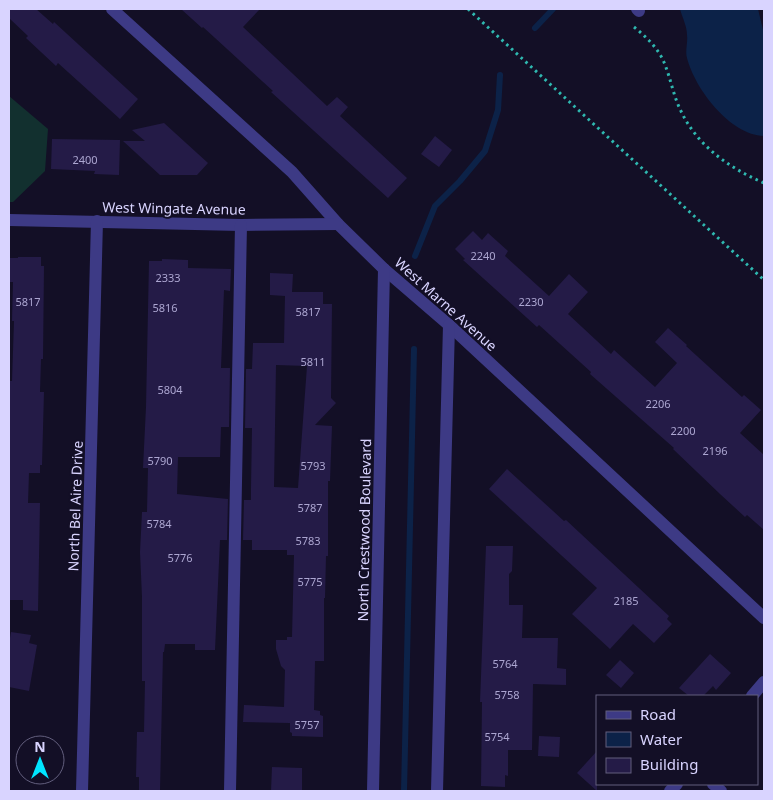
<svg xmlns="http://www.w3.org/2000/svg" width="773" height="800" font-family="'Noto Sans',sans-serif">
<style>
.green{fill:#12302f}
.water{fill:#0c2248}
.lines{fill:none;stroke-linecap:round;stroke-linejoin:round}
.stream{stroke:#0c2248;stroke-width:6}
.building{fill:#241b47;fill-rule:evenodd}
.path{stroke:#2fb8b0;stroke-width:3;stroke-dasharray:2.5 4;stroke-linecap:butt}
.minor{stroke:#3d3a85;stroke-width:12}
.labels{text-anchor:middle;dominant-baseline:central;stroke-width:4;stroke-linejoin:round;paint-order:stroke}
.number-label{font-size:11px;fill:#aca6d1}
.street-label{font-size:14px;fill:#d9d4ff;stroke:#130f26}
</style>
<rect width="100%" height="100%" fill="#130f26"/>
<polygon class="green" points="9,96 48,129 45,171 13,202 9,202"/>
<path class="water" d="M680 9H758L764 34V136C730 135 695 89 687 58 685 51 688 42 687 35 687 26 682 17 680 9Z"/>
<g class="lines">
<g class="stream">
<polyline points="535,28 553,9"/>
<polyline points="415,256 435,206 460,181 485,151 498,110 500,75"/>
<polyline points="404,791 414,349"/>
</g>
</g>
<g class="building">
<polygon points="9,9 36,9 53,24 54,22 138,99 120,119 58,63 56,66 26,38 28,36 9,18"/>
<polygon points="181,9 260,9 243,27 327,106 337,97 348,107 340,116 407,178 388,198 271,92 273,91 203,27 202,28"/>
<polygon points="164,123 208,163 197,175 160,175 123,141 145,141 132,130"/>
<polygon points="435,136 452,150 439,167 421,154"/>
<polygon points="52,139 120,140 119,175 94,174 95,171 51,169"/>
<polygon points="473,231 482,240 488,233 508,251 505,256 549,296 569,274 588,292 568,314 611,354 614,350 655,387 677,363 655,342 668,328 687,345 686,346 742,397 744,395 761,410 740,433 764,455 764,530 747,515 745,517 720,494 673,449 674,448 590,374 591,372 539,325 537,327 463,260 465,259 455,249"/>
<polygon points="18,257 41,257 41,266 44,266 43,359 41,359 40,392 44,392 42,465 40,465 40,473 29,473 28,503 40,503 38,611 23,610 23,600 9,600 9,381 12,381 14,321 12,321 13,282 9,282 9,258 18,258"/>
<polygon points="162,259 188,260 188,268 231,269 230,291 224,290 221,368 230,368 229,427 221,427 220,457 178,457 177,494 228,499 227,540 220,540 215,650 195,650 195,644 165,644 164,652 163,652 160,791 139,791 139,777 136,777 137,732 144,732 145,681 142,681 142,597 140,552 142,512 147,512 148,468 143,468 146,407 149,261 162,261"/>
<path d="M270 273 293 274 292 292H323V304H332L331 398 336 403 315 425 332 426 330 481H328V556H326L325 598H324V661H315L314 710 320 711V715L323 716V737L292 736V733L290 732V723L243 722 244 705 284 707 285 670 281 666 276 649V640H287V637H292L294 555H287V550H252V540H243L244 500H251V488L252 428H245L246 369H252L253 343H284L285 296 270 295ZM276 365 307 366 298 488 274 487Z"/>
<polygon points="507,469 564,521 566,520 669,616 667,619 672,624 654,643 633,624 610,649 572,614 597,588 489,489"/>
<polygon points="486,546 513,546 512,571 509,574 509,605 523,605 522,638 558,638 557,668 566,669 566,685 533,684 532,750 508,750 508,776 505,775 505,787 481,786 482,702 480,702"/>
<polygon points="11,632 31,635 29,643 37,645 29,691 9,687 9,644"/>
<polygon points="710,654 731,673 716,690 713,686 703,696 689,696 679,688"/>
<polygon points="620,660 634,673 621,688 606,675"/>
<polygon points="539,736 560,737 559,757 538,756"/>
<polygon points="597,751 597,791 577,773"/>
<polygon points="272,767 302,768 302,791 271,791"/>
</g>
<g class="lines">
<g class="path">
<polyline points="468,9 764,280"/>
<path d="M634 27C645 36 655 45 662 58 670 74 672 92 680 109 696 145 729 168 764 183"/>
</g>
<g class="minor">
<polyline points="112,9 292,172 338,224 384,269 449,325 764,618"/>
<polyline points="637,9 639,11"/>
<polyline points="9,220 241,225 338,224"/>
<polyline points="752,696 764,682"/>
<polyline points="713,784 721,791"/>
<polyline points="82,791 97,221"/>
<polyline points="230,791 241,225"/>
<polyline points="373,791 384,269"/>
<polyline points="437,791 449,325"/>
<polyline points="670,791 677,784"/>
</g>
</g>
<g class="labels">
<g class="number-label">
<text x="85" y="159">2400</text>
<text x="483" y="255">2240</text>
<text x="168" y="277">2333</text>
<text x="28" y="301">5817</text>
<text x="531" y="301">2230</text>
<text x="165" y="307">5816</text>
<text x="308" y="311">5817</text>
<text x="313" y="361">5811</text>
<text x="170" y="389">5804</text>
<text x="658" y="403">2206</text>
<text x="683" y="430">2200</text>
<text x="715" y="450">2196</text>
<text x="160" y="460">5790</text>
<text x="313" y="465">5793</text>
<text x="310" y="507">5787</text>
<text x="159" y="523">5784</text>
<text x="308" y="540">5783</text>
<text x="180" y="557">5776</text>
<text x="310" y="581">5775</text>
<text x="626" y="600">2185</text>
<text x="505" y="663">5764</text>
<text x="507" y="694">5758</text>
<text x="307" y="724">5757</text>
<text x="497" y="736">5754</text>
</g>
<g class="street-label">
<text transform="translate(174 208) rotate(1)">West Wingate Avenue</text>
<text transform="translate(446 304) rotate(42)">West Marne Avenue</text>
<text transform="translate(75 506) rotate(-88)">North Bel Aire Drive</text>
<text transform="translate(364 530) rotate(-89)">North Crestwood Boulevard</text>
</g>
</g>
<rect width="773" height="800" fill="none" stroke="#d9d4ff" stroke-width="20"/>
<rect x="596" y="695" width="162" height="90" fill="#130f26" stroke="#625e7d"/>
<rect x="606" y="711" width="25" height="8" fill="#3d3a85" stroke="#625e7d"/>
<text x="640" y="720" font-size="15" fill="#d9d4ff">Road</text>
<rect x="606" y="732" width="25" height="15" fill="#0c2248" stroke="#625e7d"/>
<text x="640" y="745" font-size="15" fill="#d9d4ff">Water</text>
<rect x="606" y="758" width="25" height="15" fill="#241b47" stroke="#625e7d"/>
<text x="640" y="770" font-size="15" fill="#d9d4ff">Building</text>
<g transform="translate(40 760)"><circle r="24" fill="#130f26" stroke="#625e7d"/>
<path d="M0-4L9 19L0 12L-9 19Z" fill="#00e5ff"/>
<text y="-8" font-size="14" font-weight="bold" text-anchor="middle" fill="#d9d4ff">N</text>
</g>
</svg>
